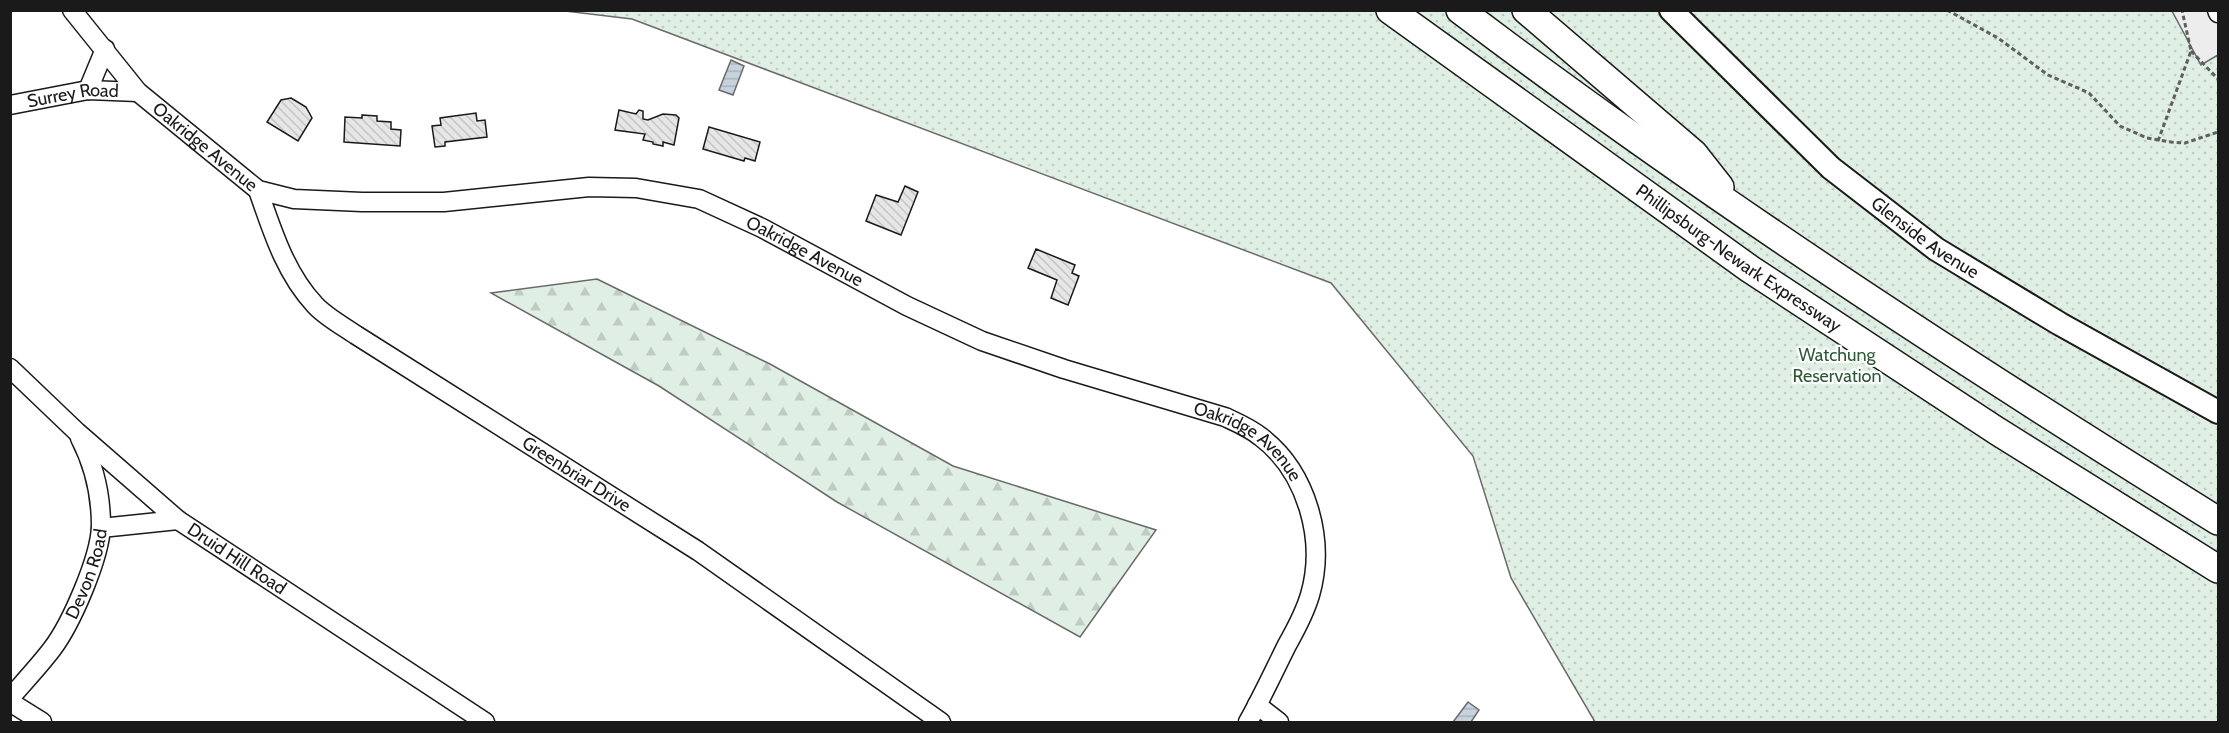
<svg xmlns="http://www.w3.org/2000/svg" width="2229" height="733" font-family="Cabin,sans-serif">
<style>
.forest{fill:url(#forest-firs);stroke:#6a6a6a;stroke-width:1.5}
.park{fill:url(#park-dots);stroke:#6a6a6a;stroke-width:1.5}
.parking{fill:#ededed;stroke:#6a6a6a;stroke-width:1.5}
.water{fill:url(#water-rules);stroke:#6a6a6a;stroke-width:1.5}
.building{fill:url(#building-back-hatch);stroke:#1a1a1a;stroke-width:1.5}
.lines{fill:none;stroke-linecap:round;stroke-linejoin:round}
.minor-casing{stroke:#1a1a1a;stroke-width:21}
.major-casing{stroke:#1a1a1a;stroke-width:26}
.highway-casing{stroke:#1a1a1a;stroke-width:30}
.path{stroke:#5f5f5f;stroke-width:3;stroke-dasharray:4.5 3;stroke-linecap:butt}
.minor{stroke:#fff;stroke-width:18}
.major{stroke:#fff;stroke-width:22}
.highway{stroke:#fff;stroke-width:27}
.labels{text-anchor:middle;dominant-baseline:central;stroke-width:4.5;stroke-linejoin:round;paint-order:stroke}
.street-label{font-size:18px;fill:#1a1a1a;stroke:#fff}
.park-label{font-size:18px;fill:#2b5a34;stroke:#fff}
</style>
<defs>
<pattern id="forest-firs" width="22" height="20" patternUnits="userSpaceOnUse" patternTransform="scale(1.5)"><rect width="22" height="20" fill="#e0efe3"/><path d="M5 1l3.5 6h-7zM16 11l3.5 6h-7z" fill="#c0ccc2"/></pattern>
<pattern id="park-dots" width="8" height="8" patternUnits="userSpaceOnUse" patternTransform="scale(1.5)"><rect width="8" height="8" fill="#e0efe3"/><path d="M2 2h.1M6 6h.1" fill="none" stroke="#c0ccc2" stroke-width="1.8" stroke-linecap="round"/></pattern>
<pattern id="water-rules" width="6" height="5" patternUnits="userSpaceOnUse" patternTransform="scale(1.5)"><rect width="6" height="5" fill="#c6d2dc"/><path d="M0 2.5h6" fill="none" stroke="#aab4bc"/></pattern>
<pattern id="building-back-hatch" width="6" height="6" patternUnits="userSpaceOnUse" patternTransform="scale(1.5)"><rect width="6" height="6" fill="#e6e6e6"/><path d="M-1 5l2 2M0 0l6 6M5-1l2 2" fill="none" stroke="#c5c5c5"/></pattern>
</defs>
<rect width="100%" height="100%" fill="#fff"/>
<polygon class="forest" points="597,279 770,364 953,466 1156,530 1080,637 837,502 659,386 491,293"/>
<polygon class="park" points="565,11 2218,11 2218,722 1595,722 1511,578 1473,456 1331,283 632,19"/>
<polygon class="parking" points="2172,11 2217,11 2218,13 2218,55 2201,65"/>
<g class="water">
<polygon points="731,60 744,66 733,95 719,90"/>
<polygon points="1468,702 1479,710 1471,722 1453,722"/>
</g>
<g class="building">
<polygon points="291,98 306,107 312,118 298,141 267,122 281,100"/>
<polygon points="619,110 636,114 639,110 643,111 643,119 648,120 663,114 676,115 679,118 674,145 663,142 663,146 653,144 653,142 643,140 645,134 615,130"/>
<polygon points="476,113 477,121 485,120 487,137 445,142 445,146 435,147 432,126 441,125 440,118"/>
<polygon points="362,115 377,116 377,121 391,122 391,129 401,130 400,146 344,142 345,117 362,118"/>
<polygon points="709,127 760,142 755,161 745,158 744,161 703,149"/>
<polygon points="905,186 918,192 901,235 866,221 876,195 898,202"/>
<polygon points="1036,249 1075,265 1072,273 1079,276 1068,305 1051,298 1057,280 1028,268"/>
</g>
<g class="lines">
<g class="minor-casing">
<g id="minor">
<path id="s1" d="M72 10 138 92 258 190 294 199 362 202H444L589 187 636 188 699 199 762 228 907 306 982 341 1064 369 1225 417C1238 423 1250 428 1261 437 1307 472 1326 540 1310 595 1305 612 1296 629 1287 645 1274 671 1262 697 1248 722"/>
<polyline points="2217,10 2218,13"/>
<polyline points="88,90 105,49"/>
<path id="s2" d="M10 105 88 90 138 92"/>
<path id="s3" d="M258 190C272 230 285 273 315 305 326 317 343 326 356 335L698 551 941 722"/>
<path id="s4" d="M10 368 77 432 178 520 485 722"/>
<polyline points="101,528 178,520"/>
<path id="s5" d="M10 698C24 682 39 666 52 649 71 624 100 558 101 526 101 496 94 465 80 438"/>
<polyline points="10,702 42,722"/>
<polyline points="1257,705 1279,722"/>
</g>
</g>
<g class="major-casing">
<g id="major">
<path id="s6" d="M1671 10 1831 168 1936 249 2060 324 2218 412"/>
</g>
</g>
<g class="highway-casing">
<g id="highway">
<path id="s7" d="M1390 10 1750 269 1997 431 2218 569"/>
<path d="M1460 10C1703 194 1959 360 2218 521"/>
<polyline points="1526,10 1694,154 1720,187"/>
</g>
</g>
<g class="path">
<polyline points="1947,10 1998,38 2048,75 2089,93 2120,126 2147,138 2171,142 2185,143 2218,132"/>
<polyline points="2191,51 2218,79"/>
<polyline points="2158,141 2191,51 2182,10"/>
</g>
<use href="#minor" class="minor"/>
<use href="#major" class="major"/>
<use href="#highway" class="highway"/>
</g>
<g class="labels">
<g class="street-label">
<text stroke="none"><textPath href="#s2" startOffset="64">Surrey Road</textPath></text>
<text stroke="none"><textPath href="#s1" startOffset="192">Oakridge Avenue</textPath></text>
<text stroke="none"><textPath href="#s6" startOffset="342">Glenside Avenue</textPath></text>
<text stroke="none"><textPath href="#s1" startOffset="822">Oakridge Avenue</textPath></text>
<text stroke="none"><textPath href="#s7" startOffset="428">Phillipsburg-Newark Expressway</textPath></text>
<text stroke="none"><textPath href="#s1" startOffset="1308">Oakridge Avenue</textPath></text>
<text stroke="none"><textPath href="#s3" startOffset="441">Greenbriar Drive</textPath></text>
<text stroke="none"><textPath href="#s4" startOffset="297">Druid Hill Road</textPath></text>
<text stroke="none"><textPath href="#s5" startOffset="148">Devon Road</textPath></text>
</g>
<g class="park-label">
<text x="1837" y="355">Watchung<tspan x="1837" dy="21">Reservation</tspan></text>
</g>
</g>
<rect width="2229" height="733" fill="none" stroke="#1a1a1a" stroke-width="24"/>
</svg>
